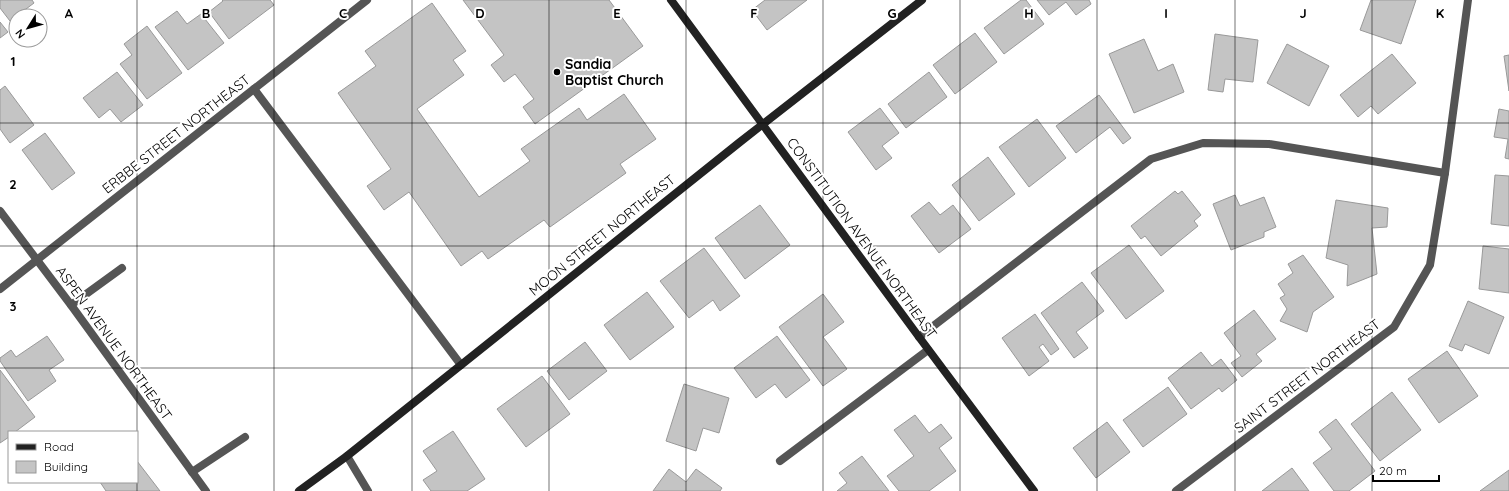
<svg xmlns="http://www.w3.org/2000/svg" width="1509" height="491" font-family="Quicksand,sans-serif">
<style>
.building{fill:#c4c4c4;stroke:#999}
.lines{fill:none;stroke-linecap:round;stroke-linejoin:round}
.lane{stroke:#555;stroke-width:8}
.street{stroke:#555;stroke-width:8}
.secondary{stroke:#222;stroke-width:8}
.grid{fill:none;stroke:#000;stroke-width:1;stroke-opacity:0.55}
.poi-dot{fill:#000;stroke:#fff;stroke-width:1.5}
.labels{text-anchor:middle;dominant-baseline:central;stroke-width:4;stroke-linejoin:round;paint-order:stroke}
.poi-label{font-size:14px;font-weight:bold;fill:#000;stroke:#fff;text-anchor:start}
.street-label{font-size:14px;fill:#000;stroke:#fff}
.grid-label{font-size:13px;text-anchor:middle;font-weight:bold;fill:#000;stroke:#fff;stroke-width:4;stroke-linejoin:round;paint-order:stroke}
</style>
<rect width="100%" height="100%" fill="#fff"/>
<g class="building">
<polygon points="0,0 32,0 34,3 10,21 0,8"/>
<polygon points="222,0 270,0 274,5 229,39 209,12 223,1"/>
<polygon points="463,0 609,0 643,46 535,124 523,107 534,99 515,74 504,82 491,65 504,55"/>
<polygon points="765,0 807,0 767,30 752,10"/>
<polygon points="1021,0 1026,0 1044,24 1004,54 984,28"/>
<polygon points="1037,0 1089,0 1091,4 1076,15 1066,2 1049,15"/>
<polygon points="1371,0 1416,0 1401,44 1360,30"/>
<polygon points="432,3 466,51 453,60 464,75 417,109 479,197 530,161 521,149 579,108 587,120 624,94 656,139 620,164 626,173 550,227 544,220 488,259 482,251 461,266 409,192 384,210 367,186 391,169 338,93 376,66 365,51"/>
<polygon points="177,11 187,24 201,14 224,43 188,70 155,27"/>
<polygon points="0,22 8,32 0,38"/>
<polygon points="147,26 182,73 147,99 120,64 132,55 124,44"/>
<polygon points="975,33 997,62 955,94 933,65"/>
<polygon points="1215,34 1258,40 1253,82 1225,79 1223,92 1208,90"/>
<polygon points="1144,39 1158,71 1173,64 1184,92 1134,113 1109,54"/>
<polygon points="1287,44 1329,66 1309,106 1267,83"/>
<polygon points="1392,54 1416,83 1378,114 1371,106 1358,117 1340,95"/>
<polygon points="1509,55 1509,91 1504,56"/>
<polygon points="117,72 143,105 121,122 110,109 99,118 83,98"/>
<polygon points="929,72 947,97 906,128 888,104"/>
<polygon points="5,86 34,125 10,143 0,129 0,90"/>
<polygon points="1099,95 1131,138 1123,144 1110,127 1076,153 1056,126"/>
<polygon points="880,108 899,133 882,146 892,158 876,170 848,132"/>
<polygon points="1499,109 1509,111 1509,159 1505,158 1508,139 1494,137"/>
<polygon points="1037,119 1066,158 1029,187 999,147"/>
<polygon points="45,133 75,173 52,190 22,150"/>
<polygon points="988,157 1015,194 979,221 952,185"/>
<polygon points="1495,175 1509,176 1509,226 1491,224"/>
<polygon points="1175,191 1178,194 1182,191 1201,215 1194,221 1198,226 1161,256 1145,236 1141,239 1131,226"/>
<polygon points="1235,195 1240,206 1264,197 1276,227 1264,232 1264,237 1231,250 1213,204"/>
<polygon points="1336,200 1388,208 1387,227 1372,228 1377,274 1347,286 1348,265 1326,258"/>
<polygon points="929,202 940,215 953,205 971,229 939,253 911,216"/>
<polygon points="760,205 790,245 745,279 715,238"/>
<polygon points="1129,245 1164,291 1126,319 1091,273"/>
<polygon points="1483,246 1509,249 1509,293 1479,289"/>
<polygon points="704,248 740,296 720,311 713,300 689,318 660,281"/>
<polygon points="1303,255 1334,297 1313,312 1307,332 1280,321 1287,309 1280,298 1285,295 1278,284 1293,273 1288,264"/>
<polygon points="1082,282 1104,311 1076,332 1088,348 1074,358 1041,313"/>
<polygon points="647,292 674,327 630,360 604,325"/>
<polygon points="823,294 844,322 823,337 847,369 823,386 779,327"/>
<polygon points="1468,301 1504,317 1489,354 1465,344 1462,351 1449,346"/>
<polygon points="1254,310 1276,339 1256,354 1262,361 1242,377 1231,363 1241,356 1224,333"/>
<polygon points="1035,314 1059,349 1051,355 1043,344 1039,347 1049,361 1029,376 1002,338"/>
<polygon points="47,336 64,360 49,370 56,381 28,401 0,361 0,358 11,350 16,357"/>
<polygon points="777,336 810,380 786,398 775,384 756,398 734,368"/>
<polygon points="585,342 607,371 569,400 547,371"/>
<polygon points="1447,351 1478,396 1439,423 1408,379"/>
<polygon points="1201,352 1212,366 1221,359 1237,380 1222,392 1219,388 1191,409 1168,378"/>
<polygon points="0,370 35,417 15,432 9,432 9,437 0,443"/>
<polygon points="542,376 570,414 526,447 497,409"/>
<polygon points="684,384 729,398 719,433 703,428 696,451 666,441"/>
<polygon points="1168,387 1187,414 1143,447 1123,420"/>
<polygon points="1392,392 1421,430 1380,461 1351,424"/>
<polygon points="915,415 929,433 941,424 952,438 939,448 956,471 929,491 899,491 887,476 914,456 894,430"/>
<polygon points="1336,419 1375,471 1349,491 1334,491 1313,463 1332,449 1319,432"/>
<polygon points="1107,422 1130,452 1096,478 1073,448"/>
<polygon points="453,431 485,479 467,491 431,491 423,480 437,471 423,451"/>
<polygon points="862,456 889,491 837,491 847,483 839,473"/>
<polygon points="137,461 160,491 106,491 100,482 137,482"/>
<polygon points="1292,468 1309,491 1262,491"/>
<polygon points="669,469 686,482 696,469 722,488 720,491 653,491"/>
<polygon points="1509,470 1509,491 1480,491"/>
</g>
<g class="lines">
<g class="lane">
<polyline points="254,89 461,365"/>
<polyline points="71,305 122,268"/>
<polyline points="192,472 245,437"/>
</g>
<g class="street">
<polyline points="0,211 71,305 206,491"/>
<polyline points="0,289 367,0"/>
<polyline points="919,337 1151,159 1203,143 1269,144 1445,173"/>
<polyline points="347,456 368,491"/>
<polyline points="780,461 928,350"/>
<polyline points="1176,491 1394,327 1430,265 1445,173 1468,0"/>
</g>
<g class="secondary">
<polyline points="671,0 919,337 1034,491"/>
<polyline points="299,491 347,456 740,142 922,0"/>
</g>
</g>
<path class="grid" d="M137 0V491M274 0V491M412 0V491M549 0V491M686 0V491M823 0V491M960 0V491M1097 0V491M1235 0V491M1372 0V491M0 123H1509M0 246H1509M0 368H1509"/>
<circle class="poi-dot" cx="557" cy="72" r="4"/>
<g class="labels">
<g class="poi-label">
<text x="565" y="64">Sandia<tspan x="565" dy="16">Baptist Church</tspan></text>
</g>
<g class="street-label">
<text transform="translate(176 134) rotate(-38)">ERBBE STREET NORTHEAST</text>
<text transform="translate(602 235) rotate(-39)">MOON STREET NORTHEAST</text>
<text transform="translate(862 238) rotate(54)">CONSTITUTION AVENUE NORTHEAST</text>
<text transform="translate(114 343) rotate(54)">ASPEN AVENUE NORTHEAST</text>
<text transform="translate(1307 376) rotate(-37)">SAINT STREET NORTHEAST</text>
</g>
</g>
<g class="grid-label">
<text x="69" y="18">A</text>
<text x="206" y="18">B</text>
<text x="343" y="18">C</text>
<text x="480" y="18">D</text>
<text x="617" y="18">E</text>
<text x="754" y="18">F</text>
<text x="892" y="18">G</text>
<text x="1029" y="18">H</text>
<text x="1166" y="18">I</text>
<text x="1303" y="18">J</text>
<text x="1440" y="18">K</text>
<text x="13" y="66">1</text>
<text x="13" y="189">2</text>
<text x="13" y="311">3</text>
</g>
<rect x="8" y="431" width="130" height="52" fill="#ffffff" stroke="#999999"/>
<rect x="16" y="444" width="20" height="6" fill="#222222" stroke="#999999"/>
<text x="44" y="451" font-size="12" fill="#000000">Road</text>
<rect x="16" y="461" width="20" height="12" fill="#c4c4c4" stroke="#999999"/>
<text x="44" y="471" font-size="12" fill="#000000">Building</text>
<g transform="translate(28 28) rotate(233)"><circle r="19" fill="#ffffff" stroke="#999999"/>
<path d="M0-3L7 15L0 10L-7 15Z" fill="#000000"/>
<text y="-6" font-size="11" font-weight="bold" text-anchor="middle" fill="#000000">N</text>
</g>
<path d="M1373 475v6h66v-6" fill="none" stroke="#000000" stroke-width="2"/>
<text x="1379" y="475" font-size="12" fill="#000000" stroke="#ffffff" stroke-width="3" paint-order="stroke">20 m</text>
</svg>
